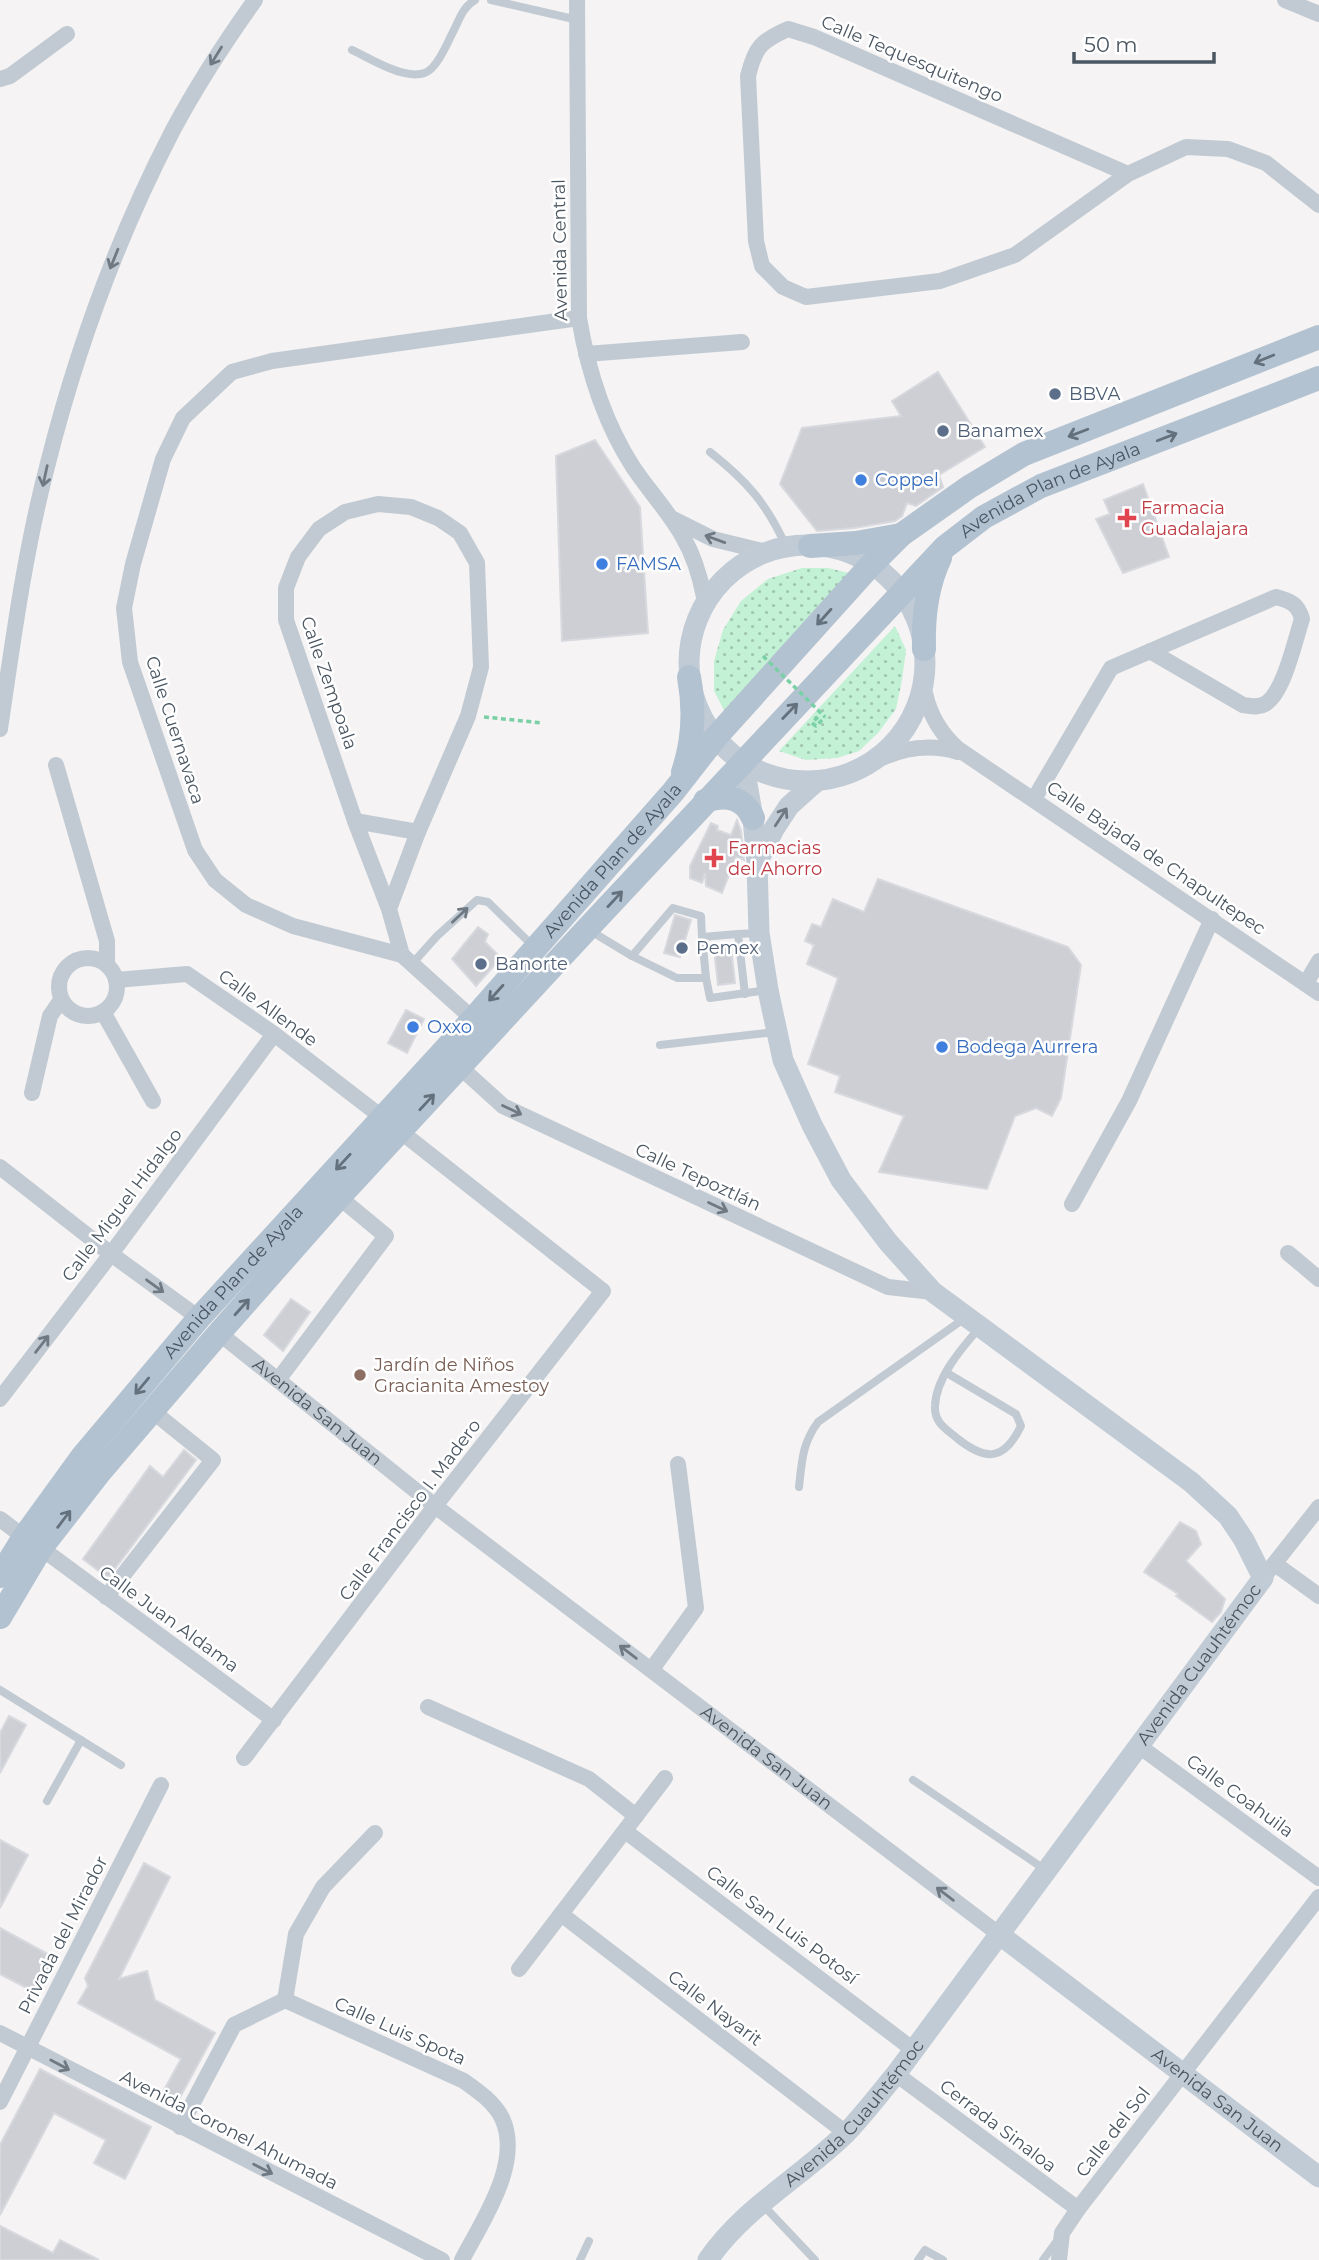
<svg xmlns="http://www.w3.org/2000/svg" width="1319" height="2260" font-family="Montserrat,sans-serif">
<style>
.grass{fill:url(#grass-dots)}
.building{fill:#cdcfd5;stroke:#d7d9de;stroke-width:2}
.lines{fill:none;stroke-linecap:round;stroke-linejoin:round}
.path{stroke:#7ad0a6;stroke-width:3.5;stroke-dasharray:5 3.5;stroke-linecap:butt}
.lane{stroke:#c1cad2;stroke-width:8}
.street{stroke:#c1cad2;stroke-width:16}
.secondary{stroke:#c1cbd6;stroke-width:21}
.primary{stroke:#b3c2d1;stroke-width:24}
.path-bridge{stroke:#7ad0a6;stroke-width:3.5;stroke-dasharray:5 3.5;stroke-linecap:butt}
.oneway{stroke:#6e7983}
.oneway2{stroke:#64717d}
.oneway3{stroke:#6e7984}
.service-dot{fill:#5c6f8a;stroke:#fff;stroke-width:2.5}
.shop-dot{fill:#3f7fe0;stroke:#fff;stroke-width:2.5}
.health-dot{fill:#e0444e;stroke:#fff;stroke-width:2.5}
.education-dot{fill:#8d6e63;stroke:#fff;stroke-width:2.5}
.labels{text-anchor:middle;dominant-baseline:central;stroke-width:5;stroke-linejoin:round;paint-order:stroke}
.street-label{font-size:18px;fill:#4a5661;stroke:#fff}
.service-label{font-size:18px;fill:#4e5e75;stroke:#fff;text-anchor:start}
.shop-label{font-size:18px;fill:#366cbe;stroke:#fff;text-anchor:start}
.health-label{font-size:18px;fill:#be3a42;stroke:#fff;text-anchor:start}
.education-label{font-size:18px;fill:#785e54;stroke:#fff;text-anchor:start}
</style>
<defs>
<pattern id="grass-dots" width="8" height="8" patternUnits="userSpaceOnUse" patternTransform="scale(1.75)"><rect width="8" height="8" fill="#c3f1d5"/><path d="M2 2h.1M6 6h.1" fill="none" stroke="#a0c6b0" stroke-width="1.8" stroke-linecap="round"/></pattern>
</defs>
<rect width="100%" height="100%" fill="#f5f3f3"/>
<g class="grass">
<polygon points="802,568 828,568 849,573 725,712 714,691 714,661 723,630 741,601 768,579"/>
<polygon points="895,626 906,650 902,680 896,709 878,733 859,751 837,758 806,760 779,751"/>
</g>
<g class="building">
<polygon points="938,372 985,447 939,475 943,487 916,506 907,503 902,516 895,521 854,528 817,531 780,484 802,428 901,416 892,401"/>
<polygon points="595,440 640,507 648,633 562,641 556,456"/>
<polygon points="1143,484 1169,557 1123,573 1096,519 1110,514 1104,500"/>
<polygon points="737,820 741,831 744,860 736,857 722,893 706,886 705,873 702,883 690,878 690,866 711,823 718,826 717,830 731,835"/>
<polygon points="878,879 1068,947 1081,965 1061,1098 1052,1116 1036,1108 1015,1116 987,1189 879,1172 904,1116 835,1092 840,1076 808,1064 838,978 807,964 814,945 805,941 812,924 821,927 833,899 864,912"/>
<polygon points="675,915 691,920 680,957 664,953"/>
<polygon points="478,927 488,934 485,942 501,958 476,986 452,959"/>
<polygon points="731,947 735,983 718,985 714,949"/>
<polygon points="406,1010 424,1019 407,1053 388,1043"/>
<polygon points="291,1299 310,1312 283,1351 264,1335"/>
<polygon points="184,1450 196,1460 108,1578 83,1559 150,1466 163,1477"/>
<polygon points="1180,1522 1196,1531 1201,1544 1186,1561 1225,1599 1221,1612 1212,1622 1176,1596 1178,1594 1144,1572"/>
<polygon points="9,1716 26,1725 0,1773 0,1733"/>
<polygon points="0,1840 28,1855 0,1908"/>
<polygon points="144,1863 170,1877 119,1979 147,1971 155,2000 215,2033 178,2101 163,2092 181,2059 78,2003 88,1986 85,1978"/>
<polygon points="0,1928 57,1959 38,1994 0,1974"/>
<polygon points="40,2069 151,2127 125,2179 94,2163 106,2140 54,2113 0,2215 0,2145"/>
<polygon points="0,2226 53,2253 60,2240 99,2260 0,2260"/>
</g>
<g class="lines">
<g class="path">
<polyline points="484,717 543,723"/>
<polyline points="818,717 812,723 816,726 825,717"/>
</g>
<g class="lane">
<polyline points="491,0 578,20"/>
<path d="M352 50C372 59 414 87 432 68 442 58 447 43 454 30 460 18 463 7 475 0"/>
<path d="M710 452C748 482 766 503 786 546"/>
<polyline points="589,930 632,956 673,908 701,916 702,937"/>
<polyline points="632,956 677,978 706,978 710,998 768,990"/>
<polyline points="412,964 437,936 477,900 488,902 533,946"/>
<polyline points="706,978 702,937 738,934"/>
<polyline points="745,994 738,934 759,933"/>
<polyline points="660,1045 775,1032"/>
<path d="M947 1373 1016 1414 1021 1426C1004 1461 986 1461 958 1439 946 1429 934 1423 935 1406 936 1377 962 1348 980 1327"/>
<path d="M799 1487C802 1461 802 1444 818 1422L965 1318"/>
<polyline points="0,1690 121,1765"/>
<polyline points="913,1780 1047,1871"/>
<polyline points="47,1801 81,1740"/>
<polyline points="762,2204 815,2260"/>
<polyline points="580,2260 589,2241"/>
<polyline points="918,2260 925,2250 943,2260"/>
<polyline points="1043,2260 1059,2238"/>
</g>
<g class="street">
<path d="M577 0 579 318C588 371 604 422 633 467 649 491 669 512 683 537 694 556 700 576 704 597"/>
<polyline points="1285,0 1319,14"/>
<polyline points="0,79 10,76 67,34"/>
<path d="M1128 174 814 37 788 29C761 41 755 47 748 76L756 241 762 266 783 287 806 297 940 281 1015 255 1128 174 1186 147 1228 149 1266 163 1319 205"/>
<polyline points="586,354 742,342"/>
<polyline points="673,519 713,539 762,551"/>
<path d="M925 693C930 716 940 733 958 749L1319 993"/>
<path d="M0 729C13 640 25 550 48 463 77 348 118 236 173 130 197 85 225 42 255 0"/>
<path d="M882 758C907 747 932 744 958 752"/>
<polyline points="56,765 107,941 107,965"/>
<path d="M1034 799 1111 668 1276 597C1291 601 1298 604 1302 619 1295 640 1284 693 1265 704 1258 708 1251 706 1243 705L1150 651"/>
<polyline points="355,821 418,832"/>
<polyline points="389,909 355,821 286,620 286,588 298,557 319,529 345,512 378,504 411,507 438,518 460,533 477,563 481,667 468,716 418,832 389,909 402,955"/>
<circle cx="88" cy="987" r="29"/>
<polyline points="116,980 187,974 274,1034 383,1118"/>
<polyline points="1306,983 1319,961"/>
<polyline points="103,1012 153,1101"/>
<polyline points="473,1019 402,955 293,926 246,905 215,880 195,850 130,662 124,608 133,564 163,459 183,418 232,372 272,361 579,318"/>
<polyline points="460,1067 503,1106 888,1287 933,1292"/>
<polyline points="32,1093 50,1016 61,1000"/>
<polyline points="0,1167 111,1254 199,1318"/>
<polyline points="1072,1204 1129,1101 1212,919"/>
<polyline points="1288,1253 1319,1279"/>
<path id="s1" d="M219 1333 435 1506 1000 1935"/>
<polyline points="278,1380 386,1236 339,1197"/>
<polyline points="0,1399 111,1254 274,1034"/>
<polyline points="0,1519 24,1537"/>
<polyline points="41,1548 274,1720"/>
<polyline points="1275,1564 1319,1596"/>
<polyline points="1263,1578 1319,1507"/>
<polyline points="106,1597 213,1460 151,1410"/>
<polyline points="652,1669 696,1608 678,1464"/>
<polyline points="428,1707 589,1779 636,1816"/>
<polyline points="1139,1746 1319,1878"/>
<polyline points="244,1758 435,1506 603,1291 400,1131"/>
<polyline points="625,1831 915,2051"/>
<polyline points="561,1914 846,2133"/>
<polyline points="519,1969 665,1778"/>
<path d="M285 2000 464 2081C478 2091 494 2102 502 2118 523 2163 482 2221 462 2260"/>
<polyline points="285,2000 296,1934 323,1887 375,1833"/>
<polyline points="0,2033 442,2260"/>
<polyline points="896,2074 1078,2209"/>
<polyline points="0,2102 161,1785"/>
<polyline points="180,2127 234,2025 285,2000"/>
<polyline points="1059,2260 1062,2233 1078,2209 1319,1897"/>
</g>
<g class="secondary">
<circle cx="807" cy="663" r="118"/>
<polyline points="758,861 774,829 789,806 817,781"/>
<path id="s2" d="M1000 1935 1319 2177"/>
<path id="s3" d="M708 2260C744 2207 802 2177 847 2132 864 2114 880 2093 896 2074L1263 1578 1244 1540 1228 1516 1191 1482 933 1292 888 1242 841 1180 812 1125 783 1060 768 990 759 933 757 863 753 818 743 761"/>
</g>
<g class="primary">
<polyline points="810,546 856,543 901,535"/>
<path d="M924 649C923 617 926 587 940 558"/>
<path d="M683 772C694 740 695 710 689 677"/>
<path d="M705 801C726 794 744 797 753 818"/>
<path id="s4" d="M0 1576 24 1537 82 1457 199 1318 473 1019 673 792 716 737 870 566 901 535 969 487 1024 454 1319 337"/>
<path id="s5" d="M0 1617 41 1548 100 1472 219 1333 339 1197 587 929 945 547 984 517 1041 486 1319 378"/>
</g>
<polyline class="path-bridge" points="763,656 825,717"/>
</g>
<defs><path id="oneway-shaft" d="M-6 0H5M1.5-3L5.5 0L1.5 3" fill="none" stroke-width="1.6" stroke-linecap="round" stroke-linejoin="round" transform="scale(1.75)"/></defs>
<g class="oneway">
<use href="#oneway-shaft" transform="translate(216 56) rotate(122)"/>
<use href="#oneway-shaft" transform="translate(114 259) rotate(112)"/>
<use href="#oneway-shaft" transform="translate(45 476) rotate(102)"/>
<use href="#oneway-shaft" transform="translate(715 539) rotate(-160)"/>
<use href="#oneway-shaft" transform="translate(460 915) rotate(-43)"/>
<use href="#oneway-shaft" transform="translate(512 1110) rotate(26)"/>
<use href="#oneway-shaft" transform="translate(718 1207) rotate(25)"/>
<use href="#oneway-shaft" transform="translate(155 1286) rotate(36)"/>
<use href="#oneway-shaft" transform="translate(42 1344) rotate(-52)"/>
<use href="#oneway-shaft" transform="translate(628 1652) rotate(-143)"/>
<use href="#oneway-shaft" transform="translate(945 1894) rotate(-143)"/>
<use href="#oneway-shaft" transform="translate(60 2065) rotate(28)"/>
<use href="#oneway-shaft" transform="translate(263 2169) rotate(27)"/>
</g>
<g class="oneway2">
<use href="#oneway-shaft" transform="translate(1264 359) rotate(158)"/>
<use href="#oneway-shaft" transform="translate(1078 433) rotate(159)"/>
<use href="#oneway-shaft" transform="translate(1167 437) rotate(-21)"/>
<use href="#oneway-shaft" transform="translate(824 617) rotate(132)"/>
<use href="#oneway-shaft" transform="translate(790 711) rotate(-46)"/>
<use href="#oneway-shaft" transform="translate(615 899) rotate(-47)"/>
<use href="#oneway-shaft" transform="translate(496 993) rotate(132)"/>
<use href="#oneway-shaft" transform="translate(427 1102) rotate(-47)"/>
<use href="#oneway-shaft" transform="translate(343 1162) rotate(133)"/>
<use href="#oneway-shaft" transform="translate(242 1307) rotate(-48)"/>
<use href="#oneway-shaft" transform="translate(142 1386) rotate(130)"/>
<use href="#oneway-shaft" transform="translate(64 1519) rotate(-53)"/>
</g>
<use class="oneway3" href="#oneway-shaft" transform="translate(781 817) rotate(-57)"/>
<g class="service-dot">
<circle cx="1055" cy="394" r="7"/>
<circle cx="943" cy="431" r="7"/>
<circle cx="682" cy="948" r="7"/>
<circle cx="481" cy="964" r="7"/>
</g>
<g class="shop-dot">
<circle cx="861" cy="480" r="7"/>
<circle cx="602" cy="564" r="7"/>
<circle cx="413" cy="1027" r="7"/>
<circle cx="942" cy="1047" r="7"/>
</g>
<g class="health-dot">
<path d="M1123.5 507.5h7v7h7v7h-7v7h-7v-7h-7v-7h7z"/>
<path d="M710.5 847.5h7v7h7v7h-7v7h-7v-7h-7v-7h7z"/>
</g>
<circle class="education-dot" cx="360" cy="1375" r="7"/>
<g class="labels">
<g class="street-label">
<text transform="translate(912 59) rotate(23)">Calle Tequesquitengo</text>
<text transform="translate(560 250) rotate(-91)">Avenida Central</text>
<text stroke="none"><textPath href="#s5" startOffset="1550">Avenida Plan de Ayala</textPath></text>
<text transform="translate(329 683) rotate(71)">Calle Zempoala</text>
<text transform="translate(175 730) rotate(72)">Calle Cuernavaca</text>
<text transform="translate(1156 858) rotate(34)">Calle Bajada de Chapultepec</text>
<text stroke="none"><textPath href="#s4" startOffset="943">Avenida Plan de Ayala</textPath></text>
<text transform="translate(268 1008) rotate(36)">Calle Allende</text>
<text transform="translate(698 1177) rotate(25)">Calle Tepoztlán</text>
<text transform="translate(122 1205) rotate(-53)">Calle Miguel Hidalgo</text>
<text stroke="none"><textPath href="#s4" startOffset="376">Avenida Plan de Ayala</textPath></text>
<text stroke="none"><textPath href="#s1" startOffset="126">Avenida San Juan</textPath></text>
<text transform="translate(410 1510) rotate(-53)">Calle Francisco I. Madero</text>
<text transform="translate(169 1619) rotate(36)">Calle Juan Aldama</text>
<text stroke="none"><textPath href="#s3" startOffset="775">Avenida Cuauhtémoc</textPath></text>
<text stroke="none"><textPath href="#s1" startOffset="693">Avenida San Juan</textPath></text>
<text transform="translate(1240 1796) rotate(36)">Calle Coahuila</text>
<text transform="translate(782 1925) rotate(37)">Calle San Luis Potosí</text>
<text transform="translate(63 1935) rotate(-63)">Privada del Mirador</text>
<text transform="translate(715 2008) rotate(37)">Calle Nayarit</text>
<text transform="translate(400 2031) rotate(24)">Calle Luis Spota</text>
<text stroke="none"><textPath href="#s2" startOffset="273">Avenida San Juan</textPath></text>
<text stroke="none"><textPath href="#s3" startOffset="208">Avenida Cuauhtémoc</textPath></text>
<text transform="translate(998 2126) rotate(37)">Cerrada Sinaloa</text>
<text transform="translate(229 2130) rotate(27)">Avenida Coronel Ahumada</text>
<text transform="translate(1113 2132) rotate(-52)">Calle del Sol</text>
</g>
<g class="service-label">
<text x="1069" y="394">BBVA</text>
<text x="957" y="431">Banamex</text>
<text x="696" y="948">Pemex</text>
<text x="495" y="964">Banorte</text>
</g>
<g class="shop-label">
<text x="875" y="480">Coppel</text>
<text x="616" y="564">FAMSA</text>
<text x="427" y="1027">Oxxo</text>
<text x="956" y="1047">Bodega Aurrera</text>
</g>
<g class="health-label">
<text x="1141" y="508">Farmacia<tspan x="1141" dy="21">Guadalajara</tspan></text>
<text x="728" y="848">Farmacias<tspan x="728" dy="21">del Ahorro</tspan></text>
</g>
<g class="education-label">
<text x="374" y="1365">Jardín de Niños<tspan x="374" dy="21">Gracianita Amestoy</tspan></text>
</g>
</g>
<path d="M1074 52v10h140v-10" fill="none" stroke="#4a5661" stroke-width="3.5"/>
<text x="1084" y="52" font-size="21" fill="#4a5661" stroke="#ffffff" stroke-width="5" paint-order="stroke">50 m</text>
</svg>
